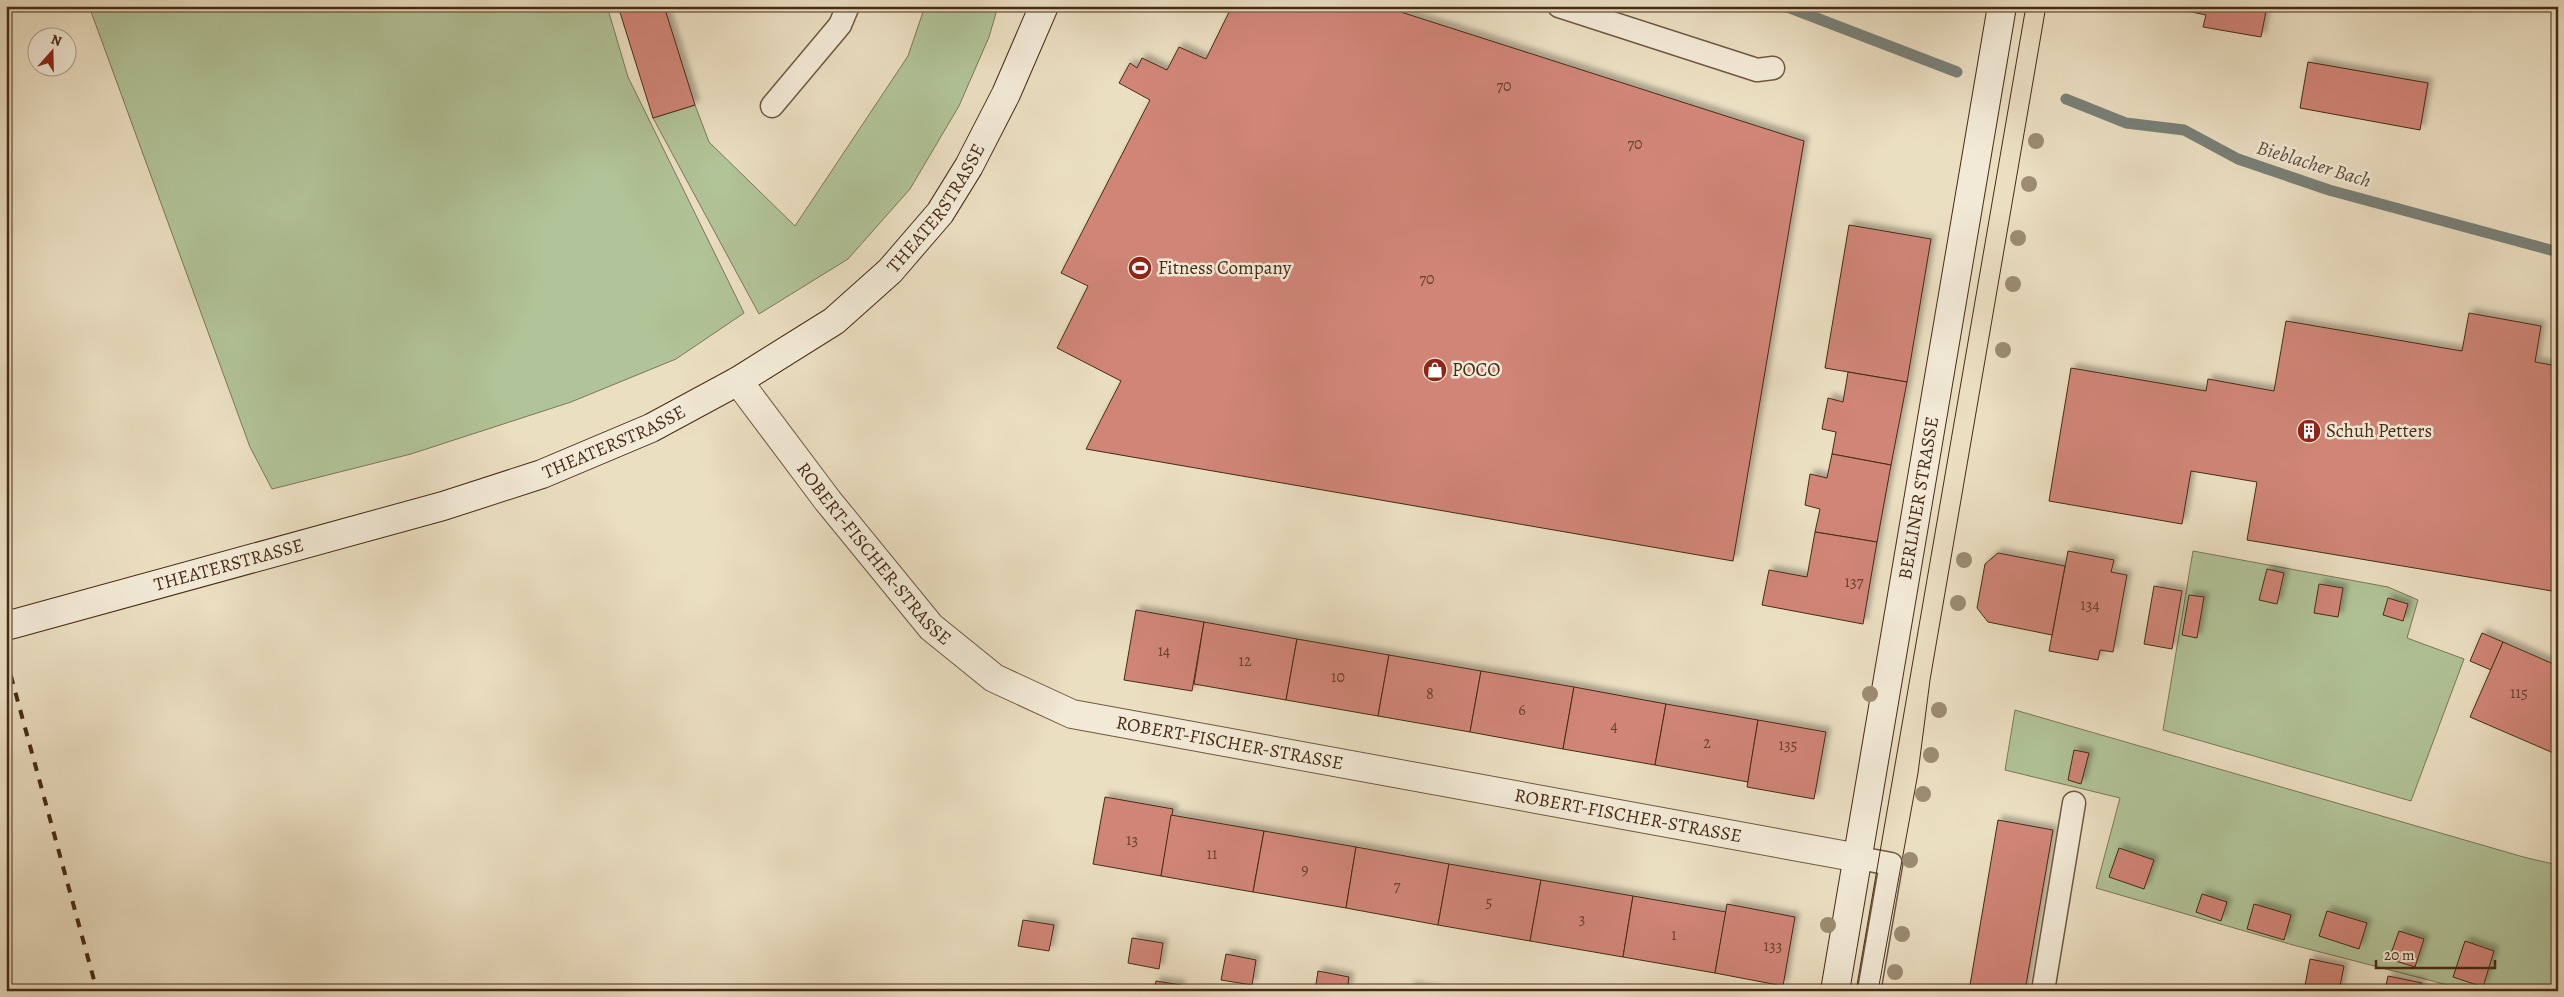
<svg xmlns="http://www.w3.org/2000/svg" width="2564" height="997" font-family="Alegreya,serif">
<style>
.green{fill:#b1c398;stroke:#7c7756}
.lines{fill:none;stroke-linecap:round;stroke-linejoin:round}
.stream{stroke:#798179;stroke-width:11}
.building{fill:#d08577;stroke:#472b14;filter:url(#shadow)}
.lane-casing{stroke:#705840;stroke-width:25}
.street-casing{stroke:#705840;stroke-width:30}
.secondary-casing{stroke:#472b14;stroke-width:30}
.lane{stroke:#f2ead7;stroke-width:22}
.street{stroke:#f2ead7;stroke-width:28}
.secondary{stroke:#f2ead7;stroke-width:28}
.tram{stroke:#472b14;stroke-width:1}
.rail{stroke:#472b14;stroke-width:4;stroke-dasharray:9 9;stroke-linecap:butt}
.tree{fill:#9c8c71}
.labels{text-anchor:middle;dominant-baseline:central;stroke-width:5;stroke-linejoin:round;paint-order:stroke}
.number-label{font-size:16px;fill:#69422d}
.street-label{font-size:19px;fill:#472b14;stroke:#f2ead7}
.poi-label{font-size:19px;fill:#472b14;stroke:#f2ead7;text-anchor:start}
.water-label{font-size:20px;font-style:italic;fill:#5c4f3e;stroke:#f2ead7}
</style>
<defs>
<filter id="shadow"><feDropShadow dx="4.5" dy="-4.5" stdDeviation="2.5" flood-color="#0004"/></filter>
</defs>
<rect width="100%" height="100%" fill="#ebdfc2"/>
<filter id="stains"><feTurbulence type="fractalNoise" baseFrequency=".004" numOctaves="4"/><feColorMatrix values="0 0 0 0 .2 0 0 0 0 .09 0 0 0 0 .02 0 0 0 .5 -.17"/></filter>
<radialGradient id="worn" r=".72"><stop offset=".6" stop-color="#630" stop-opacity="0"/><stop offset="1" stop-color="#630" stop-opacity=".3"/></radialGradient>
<g class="green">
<polygon points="89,6 607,6 628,77 744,313 676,359 571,402 411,454 272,489 250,447"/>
<polygon points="925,6 998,6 989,37 959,106 910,189 848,259 759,314 653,118 695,105 709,142 795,226 908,56"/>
<polygon points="2193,551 2388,587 2418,600 2407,638 2464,659 2411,801 2163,730"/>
<polygon points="2015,710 2527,858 2558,865 2558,991 2471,991 2293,945 2096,888 2120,798 2005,770"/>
</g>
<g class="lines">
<g class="stream">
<polyline points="1785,6 1957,72"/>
<polyline points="2066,99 2126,123 2184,130 2238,159 2329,190 2558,252"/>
</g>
</g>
<g class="building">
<polygon points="618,6 664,6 695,105 653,118"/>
<polygon points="1232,6 1382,6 1804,141 1733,561 1086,449 1121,381 1057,348 1088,286 1061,273 1150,100 1119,83 1130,63 1137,68 1142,58 1167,70 1179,47 1206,59"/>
<polygon points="2163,6 2267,6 2261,37 2203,27 2206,15"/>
<polygon points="2308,62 2428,83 2420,130 2300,108"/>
<polygon points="1849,225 1931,239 1907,382 1825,368"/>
<polygon points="2469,313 2541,326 2535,362 2558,366 2558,592 2247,540 2257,482 2191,471 2182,524 2049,501 2071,368 2206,391 2208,379 2274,391 2286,321 2462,351"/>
<polygon points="1848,372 1907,382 1891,465 1832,454 1836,432 1822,429 1828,398 1843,402"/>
<polygon points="1832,454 1891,465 1877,542 1815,532 1820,509 1805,505 1810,474 1827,478"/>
<polygon points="1815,532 1877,542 1863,624 1762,605 1769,570 1807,577"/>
<polygon points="2068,551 2114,560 2111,572 2127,575 2113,652 2100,650 2098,660 2049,651"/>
<polygon points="1998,553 2065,566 2052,635 1988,622 1977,608 1985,564"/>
<polygon points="2267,569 2284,573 2277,604 2259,600"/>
<polygon points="2319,584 2343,588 2338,617 2314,613"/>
<polygon points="2154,586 2182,591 2172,649 2144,644"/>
<polygon points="2189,595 2204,597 2197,638 2182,635"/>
<polygon points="2388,598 2408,604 2403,621 2383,615"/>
<polygon points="1136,610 1204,622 1192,691 1124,680"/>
<polygon points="1204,622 1297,639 1286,700 1194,684"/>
<polygon points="2482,633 2503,642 2491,670 2470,661"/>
<polygon points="1297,639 1389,655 1378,716 1286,700"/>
<polygon points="2503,642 2558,666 2558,755 2470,717"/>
<polygon points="1389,655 1481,671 1470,732 1378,716"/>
<polygon points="1481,671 1574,687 1563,749 1470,732"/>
<polygon points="1574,687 1666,704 1655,765 1563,749"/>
<polygon points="1666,704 1758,720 1748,782 1655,765"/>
<polygon points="1758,720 1826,732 1814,799 1747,787"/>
<polygon points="2074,750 2089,753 2081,784 2068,780"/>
<polygon points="1105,797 1173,809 1161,876 1093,864"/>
<polygon points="1171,815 1264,831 1253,892 1161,876"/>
<polygon points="1998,820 2053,830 2025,991 1969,991"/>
<polygon points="1264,831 1356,847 1346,908 1253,892"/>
<polygon points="1356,847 1449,864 1438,925 1346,908"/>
<polygon points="2119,848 2154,860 2144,889 2109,877"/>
<polygon points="1449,864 1541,880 1530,941 1438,925"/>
<polygon points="1541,880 1633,896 1623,957 1530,941"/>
<polygon points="2202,894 2227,902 2221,921 2196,912"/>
<polygon points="1633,896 1726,912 1715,973 1623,957"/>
<polygon points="1727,904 1795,917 1783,986 1715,973"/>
<polygon points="2254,904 2291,915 2284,940 2247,929"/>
<polygon points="2327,911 2367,923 2359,949 2319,936"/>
<polygon points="1023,920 1054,925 1049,951 1018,946"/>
<polygon points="2399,931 2424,939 2415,967 2389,959"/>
<polygon points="1132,938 1163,943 1159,969 1128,963"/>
<polygon points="2465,941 2494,951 2483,987 2453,977"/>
<polygon points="1226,954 1256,960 1252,985 1221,980"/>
<polygon points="2310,959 2344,966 2339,991 2304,991"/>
<polygon points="1318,971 1349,977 1347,991 1315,991"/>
<polygon points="2388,976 2422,983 2420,991 2385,991"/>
<polygon points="1156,981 1181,985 1180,991 1154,991"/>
<polygon points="1411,986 1440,991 1410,991"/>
</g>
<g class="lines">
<g class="lane-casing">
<g id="lane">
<polyline points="1559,6 1757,70 1773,68"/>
<polyline points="772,106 840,25 848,6"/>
<polyline points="1859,858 1891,864 1869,991"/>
<polyline points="2043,991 2074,803"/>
</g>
</g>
<g class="street-casing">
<g id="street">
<path id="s1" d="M738 381 828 501 931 627 994 678 1072 714 1859 858"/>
</g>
</g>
<g class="secondary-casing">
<g id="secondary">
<path id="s2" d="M6 626 443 506 542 474 651 428 738 381 834 321 890 271 940 213 969 166 1006 94 1044 6"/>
<path id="s3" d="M1835 991 2002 6"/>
</g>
</g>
<use href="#lane" class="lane"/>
<use href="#street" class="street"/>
<use href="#secondary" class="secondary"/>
<g class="tram">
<polyline points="1856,991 2026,6"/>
<polyline points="1878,991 1918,773 1930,680 2046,6"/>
</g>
<polyline class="rail" points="6,658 97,991"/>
</g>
<g class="tree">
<circle cx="2036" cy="141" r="8"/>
<circle cx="2029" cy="184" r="8"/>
<circle cx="2018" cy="238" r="8"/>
<circle cx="2013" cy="284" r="8"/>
<circle cx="2003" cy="350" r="8"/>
<circle cx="1964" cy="560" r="8"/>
<circle cx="1958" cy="603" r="8"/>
<circle cx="1870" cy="694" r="8"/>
<circle cx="1939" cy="710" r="8"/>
<circle cx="1931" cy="755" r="8"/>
<circle cx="1923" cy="794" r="8"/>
<circle cx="1910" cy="860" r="8"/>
<circle cx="1828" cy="925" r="8"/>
<circle cx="1902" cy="934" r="8"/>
<circle cx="1895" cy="972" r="8"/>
</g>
<defs>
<g id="stadium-disc" transform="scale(1.25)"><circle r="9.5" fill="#8f2418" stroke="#f2ead7"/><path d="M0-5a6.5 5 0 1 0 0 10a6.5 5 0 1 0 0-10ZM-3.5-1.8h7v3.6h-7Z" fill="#fff"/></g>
<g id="shop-disc" transform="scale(1.25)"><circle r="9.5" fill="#8f2418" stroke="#f2ead7"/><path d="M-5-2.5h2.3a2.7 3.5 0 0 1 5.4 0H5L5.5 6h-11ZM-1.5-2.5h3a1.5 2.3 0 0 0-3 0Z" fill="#fff"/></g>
<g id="building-disc" transform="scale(1.25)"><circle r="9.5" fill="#8f2418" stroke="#f2ead7"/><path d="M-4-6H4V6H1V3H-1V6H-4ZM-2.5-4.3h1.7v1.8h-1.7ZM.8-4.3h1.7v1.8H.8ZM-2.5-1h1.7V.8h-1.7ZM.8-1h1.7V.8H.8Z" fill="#fff"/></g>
</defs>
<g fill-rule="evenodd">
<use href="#stadium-disc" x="1140" y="268"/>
<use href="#shop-disc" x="1435" y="370"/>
<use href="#building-disc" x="2309" y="431"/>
</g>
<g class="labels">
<g class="number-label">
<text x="1504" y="86">70</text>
<text x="1635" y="144">70</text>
<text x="1427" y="279">70</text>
<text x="1854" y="582">137</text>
<text x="2090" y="605">134</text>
<text x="1164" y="651">14</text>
<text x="1245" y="661">12</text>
<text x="1338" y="677">10</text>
<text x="2519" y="693">115</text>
<text x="1430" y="694">8</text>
<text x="1522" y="710">6</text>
<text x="1614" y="726">4</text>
<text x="1707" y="743">2</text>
<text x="1788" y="745">135</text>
<text x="1132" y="840">13</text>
<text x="1212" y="854">11</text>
<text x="1305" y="870">9</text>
<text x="1397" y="886">7</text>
<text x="1489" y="902">5</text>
<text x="1582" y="919">3</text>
<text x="1674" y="935">1</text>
<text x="1773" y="946">133</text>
</g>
<g class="street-label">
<text stroke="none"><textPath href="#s2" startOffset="1041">THEATERSTRASSE</textPath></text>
<text stroke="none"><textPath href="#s2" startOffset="636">THEATERSTRASSE</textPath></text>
<text stroke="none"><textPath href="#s3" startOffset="500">BERLINER STRASSE</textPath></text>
<text stroke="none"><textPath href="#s1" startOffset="220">ROBERT-FISCHER-STRASSE</textPath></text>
<text stroke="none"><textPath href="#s2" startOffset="231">THEATERSTRASSE</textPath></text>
<text stroke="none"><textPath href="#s1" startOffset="640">ROBERT-FISCHER-STRASSE</textPath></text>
<text stroke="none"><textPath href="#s1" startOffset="1045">ROBERT-FISCHER-STRASSE</textPath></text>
</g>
<g class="poi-label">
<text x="1158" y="268">Fitness Company</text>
<text x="1452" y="370">POCO</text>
<text x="2326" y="431">Schuh Petters</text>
</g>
<g class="water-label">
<text transform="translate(2314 164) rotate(17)">Bieblacher Bach</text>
</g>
</g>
<rect width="2564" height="997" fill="none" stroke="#ebdfc2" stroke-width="25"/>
<rect x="8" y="8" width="2549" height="982" fill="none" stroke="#472b14" stroke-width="2.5"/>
<rect x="12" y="12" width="2539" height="972" fill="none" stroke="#472b14"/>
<g transform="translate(52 52) rotate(20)"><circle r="24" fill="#f2ead7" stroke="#ae9e89"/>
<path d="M0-4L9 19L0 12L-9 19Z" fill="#8f2418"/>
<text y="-8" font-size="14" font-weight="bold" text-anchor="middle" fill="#472b14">N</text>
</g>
<path d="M2376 960v8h119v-8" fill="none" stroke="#472b14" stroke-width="2.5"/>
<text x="2384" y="960" font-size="15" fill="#472b14" stroke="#f2ead7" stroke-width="4" paint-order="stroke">20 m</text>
<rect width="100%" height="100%" filter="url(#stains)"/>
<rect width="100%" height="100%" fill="url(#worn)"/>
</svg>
